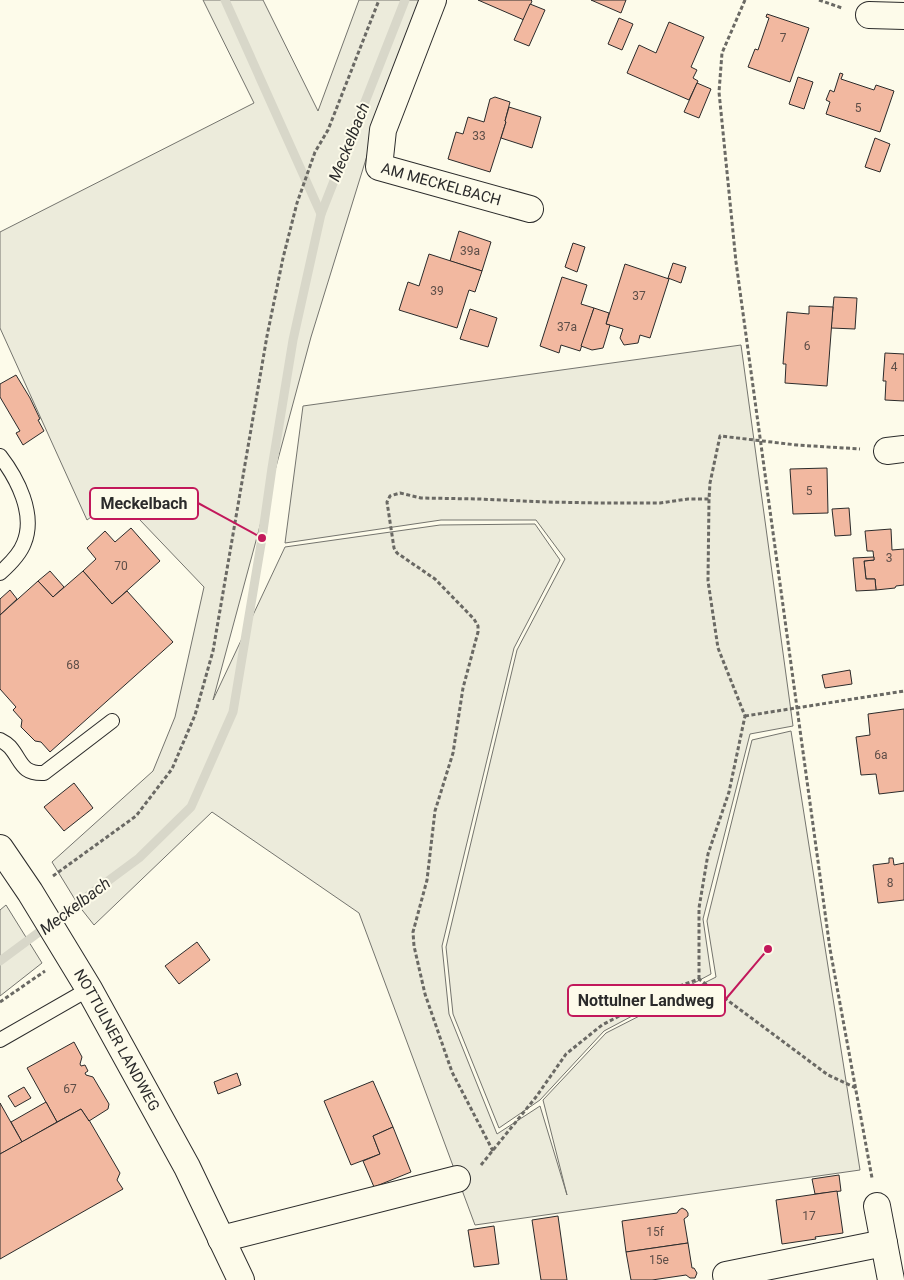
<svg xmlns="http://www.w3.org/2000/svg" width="904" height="1280" font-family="Roboto,sans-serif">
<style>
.green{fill:#ecebdb;stroke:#74746e}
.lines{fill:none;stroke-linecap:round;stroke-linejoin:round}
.stream{stroke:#d8d7c9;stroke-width:9}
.building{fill:#f2b8a0;stroke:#2b2b2b}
.service-casing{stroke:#2b2b2b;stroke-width:16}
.minor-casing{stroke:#2b2b2b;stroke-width:28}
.path{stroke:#6a6964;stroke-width:3;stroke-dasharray:4 2.5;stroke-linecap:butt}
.service{stroke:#fdfbea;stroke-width:14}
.minor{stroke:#fdfbea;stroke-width:26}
.labels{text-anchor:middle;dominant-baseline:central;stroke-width:4;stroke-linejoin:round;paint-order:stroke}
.number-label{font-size:12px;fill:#5d4e48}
.street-label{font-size:15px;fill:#2b2b2b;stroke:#fdfbea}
.water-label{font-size:16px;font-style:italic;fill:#2b2b2b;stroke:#fdfbea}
.leader{fill:none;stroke:#c2185b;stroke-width:2}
.callout-dot{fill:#c2185b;stroke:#fdfbea;stroke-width:2}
.callout{fill:#fdfbea;stroke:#c2185b;stroke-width:2}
.callout-label{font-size:16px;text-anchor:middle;font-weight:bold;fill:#2b2b2b}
</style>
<rect width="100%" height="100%" fill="#fdfbea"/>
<g class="green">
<polygon points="203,0 263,0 318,111 359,0 424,0 383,104 311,337 213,700 285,547 440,525 535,524 560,560 514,648 442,946 449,1014 497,1134 540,1106 567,1195 543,1100 606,1033 716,977 707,921 752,740 791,731 860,1170 475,1225 359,913 212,812 94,925 79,906 52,862 153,771 175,717 204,587 118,497 87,520 0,328 0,232 254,103"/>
<polygon points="741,345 793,726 750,734 703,919 711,974 604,1031 540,1100 499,1128 453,1014 446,947 517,650 565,559 536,520 441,520 285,543 303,406"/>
<polygon points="6,905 42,963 0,996 0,910"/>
</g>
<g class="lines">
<g class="stream">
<polyline points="225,0 321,214"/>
<polyline points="0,961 139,858 191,807 233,712 262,538 272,468 293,340 321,214 405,0"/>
</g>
</g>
<g class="building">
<polygon points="478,0 531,0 532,1 524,20"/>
<polygon points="591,0 626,0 621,13"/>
<polygon points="530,4 545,10 529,46 514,40"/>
<polygon points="767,14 809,28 790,82 748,67 755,49 758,50 769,18 766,17"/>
<polygon points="619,18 633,24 622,50 608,44"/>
<polygon points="669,22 704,37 691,67 697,70 693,78 698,81 689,100 627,73 639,45 656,53"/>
<polygon points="840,73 843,74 841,79 874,90 876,85 894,91 880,132 826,114 830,102 826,100 830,90 834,92"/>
<polygon points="798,77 813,82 804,109 789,104"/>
<polygon points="697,83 711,89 699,118 684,112"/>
<polygon points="495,97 510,102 505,121 506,122 490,172 448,159 456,132 463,134 468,117 484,122 490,99"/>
<polygon points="509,107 541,117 532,148 501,138 506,122 505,121"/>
<polygon points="875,138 890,144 880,172 865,167"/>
<polygon points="459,231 491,242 482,271 450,261"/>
<polygon points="573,243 585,247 577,272 565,267"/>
<polygon points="429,254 482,271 475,292 469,290 457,328 399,310 408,282 419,286"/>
<polygon points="673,263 686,267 681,283 668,278"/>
<polygon points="625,264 669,279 650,338 640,335 638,343 624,345 620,338 623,329 606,324"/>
<polygon points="562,277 587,285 581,304 594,308 580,351 561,345 559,353 540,346"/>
<polygon points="834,297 857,298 855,329 831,328"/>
<polygon points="809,306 833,307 827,386 785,383 786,364 783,364 787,312 809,314"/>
<polygon points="594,308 609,313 606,324 610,325 603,348 592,350 581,346"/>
<polygon points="470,309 497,318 488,347 460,339"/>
<polygon points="885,353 904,354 904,401 885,400 886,381 883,381"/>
<polygon points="16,375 30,398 40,419 38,420 44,431 23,445 16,433 20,431 0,397 0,384"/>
<polygon points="827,468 828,513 793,514 790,469"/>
<polygon points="849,508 851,535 835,536 832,509"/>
<polygon points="131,528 160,561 112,604 83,571 96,559 87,548 105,531 115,542"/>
<polygon points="891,529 892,550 904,549 904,585 896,586 895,588 876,590 875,579 866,579 864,561 874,560 873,551 867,551 865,531"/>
<polygon points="874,557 874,560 864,561 866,579 875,579 876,590 856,591 853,558"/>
<polygon points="50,571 64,587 53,597 38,581"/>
<polygon points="83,571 112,604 127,591 173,642 50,752 41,742 35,741 21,727 22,720 13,710 16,707 0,689 0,615 38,581 53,597"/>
<polygon points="10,590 17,599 0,615 0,599"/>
<polygon points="850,670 852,684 825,688 822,675"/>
<polygon points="904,709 904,791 879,794 876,774 861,775 856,737 870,735 868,714"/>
<polygon points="74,783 93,808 64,831 44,807"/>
<polygon points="889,858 893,858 894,865 904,863 904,900 878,903 873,865 889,863"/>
<polygon points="197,942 210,960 179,984 165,966"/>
<polygon points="74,1042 82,1057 80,1064 81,1066 85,1065 88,1071 85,1073 86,1075 93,1077 109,1104 108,1109 89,1121 81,1109 57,1122 27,1068"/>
<polygon points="237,1073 241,1085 218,1094 214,1082"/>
<polygon points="373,1081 393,1127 373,1136 380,1154 351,1165 324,1101"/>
<polygon points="24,1087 31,1098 15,1107 8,1096"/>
<polygon points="46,1102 57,1122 22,1142 11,1122"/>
<polygon points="0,1103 22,1142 0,1154"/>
<polygon points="81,1109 89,1121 89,1120 120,1173 117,1180 123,1189 0,1259 0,1154"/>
<polygon points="393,1127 411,1172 374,1187 363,1161 380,1154 373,1136"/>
<polygon points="839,1175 841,1191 815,1194 812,1179"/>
<polygon points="837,1191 843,1233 815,1237 816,1239 782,1244 776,1200"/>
<polygon points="682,1208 686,1210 688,1213 688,1216 684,1219 688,1243 626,1252 622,1221 677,1213 679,1210"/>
<polygon points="558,1216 567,1280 541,1280 532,1220"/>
<polygon points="494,1226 499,1264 474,1267 468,1230"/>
<polygon points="688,1243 692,1268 694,1268 697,1273 695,1278 690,1278 686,1275 652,1280 631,1280 626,1252"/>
</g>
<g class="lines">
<g class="service-casing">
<g id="service">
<path d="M0 456C17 478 36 514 24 543 20 554 9 565 0 573"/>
<path d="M0 740C4 742 7 744 10 747 22 761 21 774 44 773L112 721"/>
<polyline points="0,1040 89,989"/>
</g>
</g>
<g class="minor-casing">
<g id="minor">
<path id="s1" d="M433 0 383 130 379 167 530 209"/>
<polyline points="869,15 904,16"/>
<polyline points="887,451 904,449"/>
<path id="s2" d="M0 848 30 892 89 989 187 1167 241 1280"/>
<polyline points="877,1206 891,1280"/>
<polyline points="221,1239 457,1179"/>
<polyline points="727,1280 726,1275 884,1243"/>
</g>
</g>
<g class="path">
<polyline points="745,0 722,53 719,92 736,262 830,949 872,1178"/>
<polyline points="819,0 842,8"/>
<polyline points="745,716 904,691"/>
<polyline points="53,876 136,816 172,769 195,715 213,651 267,336 283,258 297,203 315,152 328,130 379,0"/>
<polyline points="699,979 699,908 708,854 729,792 745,716 718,648 708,581 709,499 710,483 720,436 797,445 860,449"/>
<polyline points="0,1002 45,971"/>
<polyline points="493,1151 452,1072 425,994 414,946 413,932 427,880 435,811 453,753 463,688 478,632 478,626 474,619 435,579 397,553 394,548 387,502 390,496 400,493 421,498 479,499 546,502 599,503 660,503 688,499 709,499"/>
<polyline points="481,1165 536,1097 566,1054 602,1025 671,989 699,979 828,1075 856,1088"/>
</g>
<use href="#service" class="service"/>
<use href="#minor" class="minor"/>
</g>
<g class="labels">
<g class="number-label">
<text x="783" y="38">7</text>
<text x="858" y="108">5</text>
<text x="479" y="136">33</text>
<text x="470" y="251">39a</text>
<text x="437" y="291">39</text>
<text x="639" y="296">37</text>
<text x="567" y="327">37a</text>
<text x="807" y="346">6</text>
<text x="894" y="367">4</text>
<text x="809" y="491">5</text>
<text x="889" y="558">3</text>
<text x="121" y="566">70</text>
<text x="73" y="665">68</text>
<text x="881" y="755">6a</text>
<text x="890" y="883">8</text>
<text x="70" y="1089">67</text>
<text x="809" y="1216">17</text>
<text x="655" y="1232">15f</text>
<text x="659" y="1260">15e</text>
</g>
<g class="street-label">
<text stroke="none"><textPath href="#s1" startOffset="241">AM MECKELBACH</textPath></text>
<text stroke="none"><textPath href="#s2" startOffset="225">NOTTULNER LANDWEG</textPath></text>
</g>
<g class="water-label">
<text transform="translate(349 142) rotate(-68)">Meckelbach</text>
<text transform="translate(75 906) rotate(-37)">Meckelbach</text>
</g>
</g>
<path class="leader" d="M262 538L198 503M768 949L725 1000"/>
<g class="callout-dot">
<circle cx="262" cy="538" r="5"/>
<circle cx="768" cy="949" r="5"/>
</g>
<g class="callout">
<rect x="90" y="488" width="108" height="31" rx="5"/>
<rect x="568" y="985" width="157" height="31" rx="5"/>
</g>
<g class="callout-label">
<text x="144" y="509">Meckelbach</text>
<text x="646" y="1006">Nottulner Landweg</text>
</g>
</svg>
